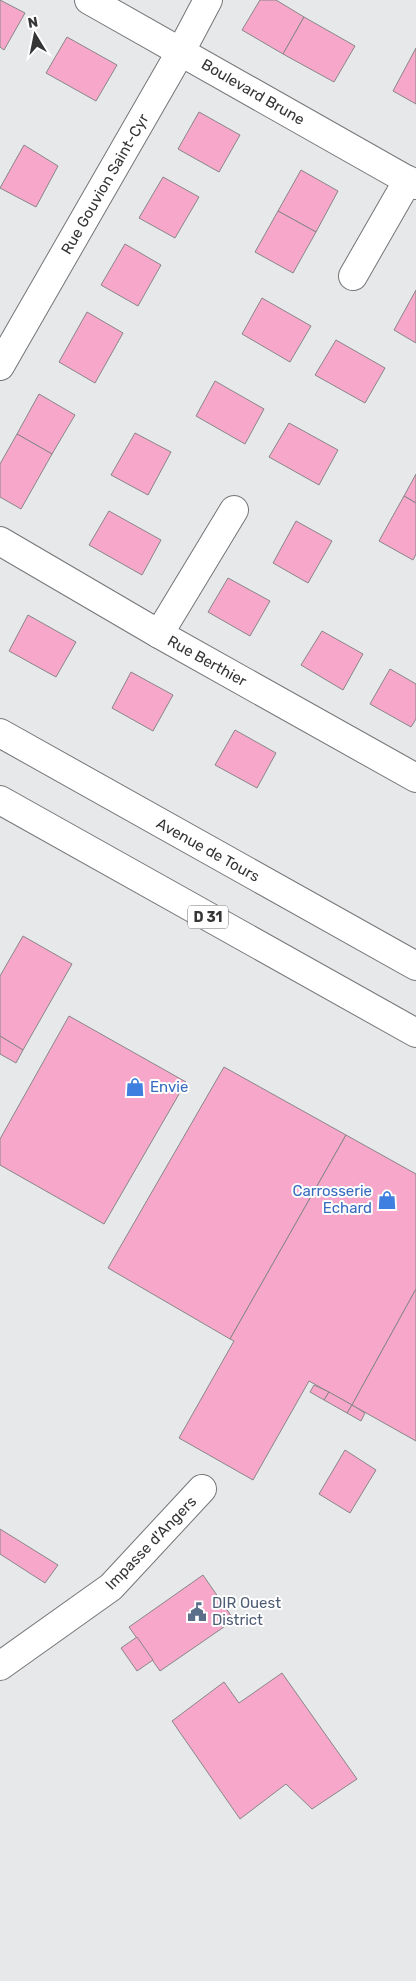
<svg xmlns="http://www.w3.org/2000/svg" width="416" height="1981" font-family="Rubik,sans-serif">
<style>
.building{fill:#f7a8ca;stroke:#888687}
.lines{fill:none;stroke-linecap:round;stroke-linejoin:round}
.minor-casing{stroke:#747577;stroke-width:30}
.primary-casing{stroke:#747577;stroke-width:30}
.minor{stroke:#fff;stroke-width:28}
.primary{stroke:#fff;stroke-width:28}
.labels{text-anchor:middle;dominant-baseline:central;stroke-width:4;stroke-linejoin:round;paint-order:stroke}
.shield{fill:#fff;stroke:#727272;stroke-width:1}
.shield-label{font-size:14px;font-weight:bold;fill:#353536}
.street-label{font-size:15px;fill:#353536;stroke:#fff}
.shop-label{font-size:15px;fill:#366cbe;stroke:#fff;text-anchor:start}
.service-label{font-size:15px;fill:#4e5e75;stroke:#fff;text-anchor:start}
</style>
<rect width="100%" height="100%" fill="#e7e8ea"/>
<g class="building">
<polygon points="0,0 25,13 4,50 0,47"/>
<polygon points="260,0 276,0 304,17 283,54 242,30"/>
<polygon points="304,17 355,46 334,82 283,54"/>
<polygon points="67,37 117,65 96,101 46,73"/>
<polygon points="416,48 416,104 393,91"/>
<polygon points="199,112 240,135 219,172 178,149"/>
<polygon points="24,145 58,166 36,207 0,188"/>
<polygon points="301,170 338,191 316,232 278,211"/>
<polygon points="163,177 199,197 175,238 139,218"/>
<polygon points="278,211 316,232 293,273 255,252"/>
<polygon points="125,244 161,265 138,306 101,285"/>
<polygon points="416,290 416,343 394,330"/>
<polygon points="262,298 311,326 290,362 242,334"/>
<polygon points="87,312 123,333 95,383 59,362"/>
<polygon points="336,340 385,368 365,403 315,375"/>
<polygon points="215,381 264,409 245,444 196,416"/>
<polygon points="39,394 75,415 52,454 17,434"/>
<polygon points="289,423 338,450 319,485 269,457"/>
<polygon points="135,433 171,452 148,495 111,475"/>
<polygon points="17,434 52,454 21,509 0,497 0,464"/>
<polygon points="416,474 416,503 404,496"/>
<polygon points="404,496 416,503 416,554 413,560 379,541"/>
<polygon points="109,511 161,540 142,575 89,545"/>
<polygon points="296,521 332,541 308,583 273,563"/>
<polygon points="228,578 270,601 250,636 208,612"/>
<polygon points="28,615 76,642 56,677 9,651"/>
<polygon points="322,631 363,654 343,690 301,665"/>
<polygon points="390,669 416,684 416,719 411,727 370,704"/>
<polygon points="131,672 173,695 153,731 112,708"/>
<polygon points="235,730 276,753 257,788 215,765"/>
<polygon points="23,936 72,964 23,1050 0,1036 0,976"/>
<polygon points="69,1016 186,1082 104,1224 0,1165 0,1139"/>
<polygon points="0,1036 23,1050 16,1063 0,1054"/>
<polygon points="224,1067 346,1135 230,1339 108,1268"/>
<polygon points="346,1135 416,1174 416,1289 352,1405 309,1381 253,1480 179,1438 234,1341 230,1339"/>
<polygon points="416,1289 416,1441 352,1405"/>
<polygon points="314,1385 329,1392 324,1400 310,1392"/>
<polygon points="329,1392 352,1405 347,1413 324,1400"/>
<polygon points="352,1405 365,1413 361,1421 347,1413"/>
<polygon points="345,1450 376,1470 350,1513 319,1494"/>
<polygon points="0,1529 58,1565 45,1583 0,1554"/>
<polygon points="203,1575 234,1620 160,1671 129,1627"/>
<polygon points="137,1637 153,1660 137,1671 121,1648"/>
<polygon points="282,1673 357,1779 312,1809 286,1784 240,1819 172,1721 224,1682 239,1703"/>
</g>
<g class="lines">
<g class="minor-casing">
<g id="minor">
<polyline points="89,0 416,185"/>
<polyline points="353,276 408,180"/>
<polyline points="0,366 181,51 208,0"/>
<polyline points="0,541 159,634 416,778"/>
<polyline points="159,634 234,510"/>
<polyline points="0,1666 111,1587 202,1489"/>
</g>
</g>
<g class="primary-casing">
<g id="primary">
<polyline points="0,733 416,966"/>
<polyline points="0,800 416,1033"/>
</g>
</g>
<use href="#minor" class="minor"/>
<use href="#primary" class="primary"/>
</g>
<defs>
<g id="shop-bare" transform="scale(1.5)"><path d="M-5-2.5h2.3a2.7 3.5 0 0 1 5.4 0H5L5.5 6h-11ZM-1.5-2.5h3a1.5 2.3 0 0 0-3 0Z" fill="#3f7fe0" stroke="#fff" stroke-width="2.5" paint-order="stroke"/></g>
<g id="civic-bare" transform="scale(1.5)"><path d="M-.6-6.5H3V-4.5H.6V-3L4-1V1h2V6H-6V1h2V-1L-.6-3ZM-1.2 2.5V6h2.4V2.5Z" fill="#5c6f8a" stroke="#fff" stroke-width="2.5" paint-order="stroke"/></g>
</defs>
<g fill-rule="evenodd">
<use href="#shop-bare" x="135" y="1087"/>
<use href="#shop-bare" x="387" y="1200"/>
<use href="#civic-bare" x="197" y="1612"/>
</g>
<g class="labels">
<rect class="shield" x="188" y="905.5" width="40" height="23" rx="4"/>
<g class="shield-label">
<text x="208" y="917">D 31</text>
</g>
<g class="street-label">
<text transform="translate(253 92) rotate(30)">Boulevard Brune</text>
<text transform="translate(105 184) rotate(-60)">Rue Gouvion Saint-Cyr</text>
<text transform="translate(207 661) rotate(29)">Rue Berthier</text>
<text transform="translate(208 850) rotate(29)">Avenue de Tours</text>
<text transform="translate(151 1543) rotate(-46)">Impasse d'Angers</text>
</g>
<g class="shop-label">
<text x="150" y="1087">Envie</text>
<text x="372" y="1191" text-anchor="end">Carrosserie<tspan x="372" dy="17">Echard</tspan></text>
</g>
<g class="service-label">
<text x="212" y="1603">DIR Ouest<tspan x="212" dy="17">District</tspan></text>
</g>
</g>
<g transform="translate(35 35) rotate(350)" stroke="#ffffff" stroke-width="4" paint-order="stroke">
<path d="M0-4L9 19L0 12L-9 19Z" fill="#353536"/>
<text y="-8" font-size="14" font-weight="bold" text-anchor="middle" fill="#353536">N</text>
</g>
</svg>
